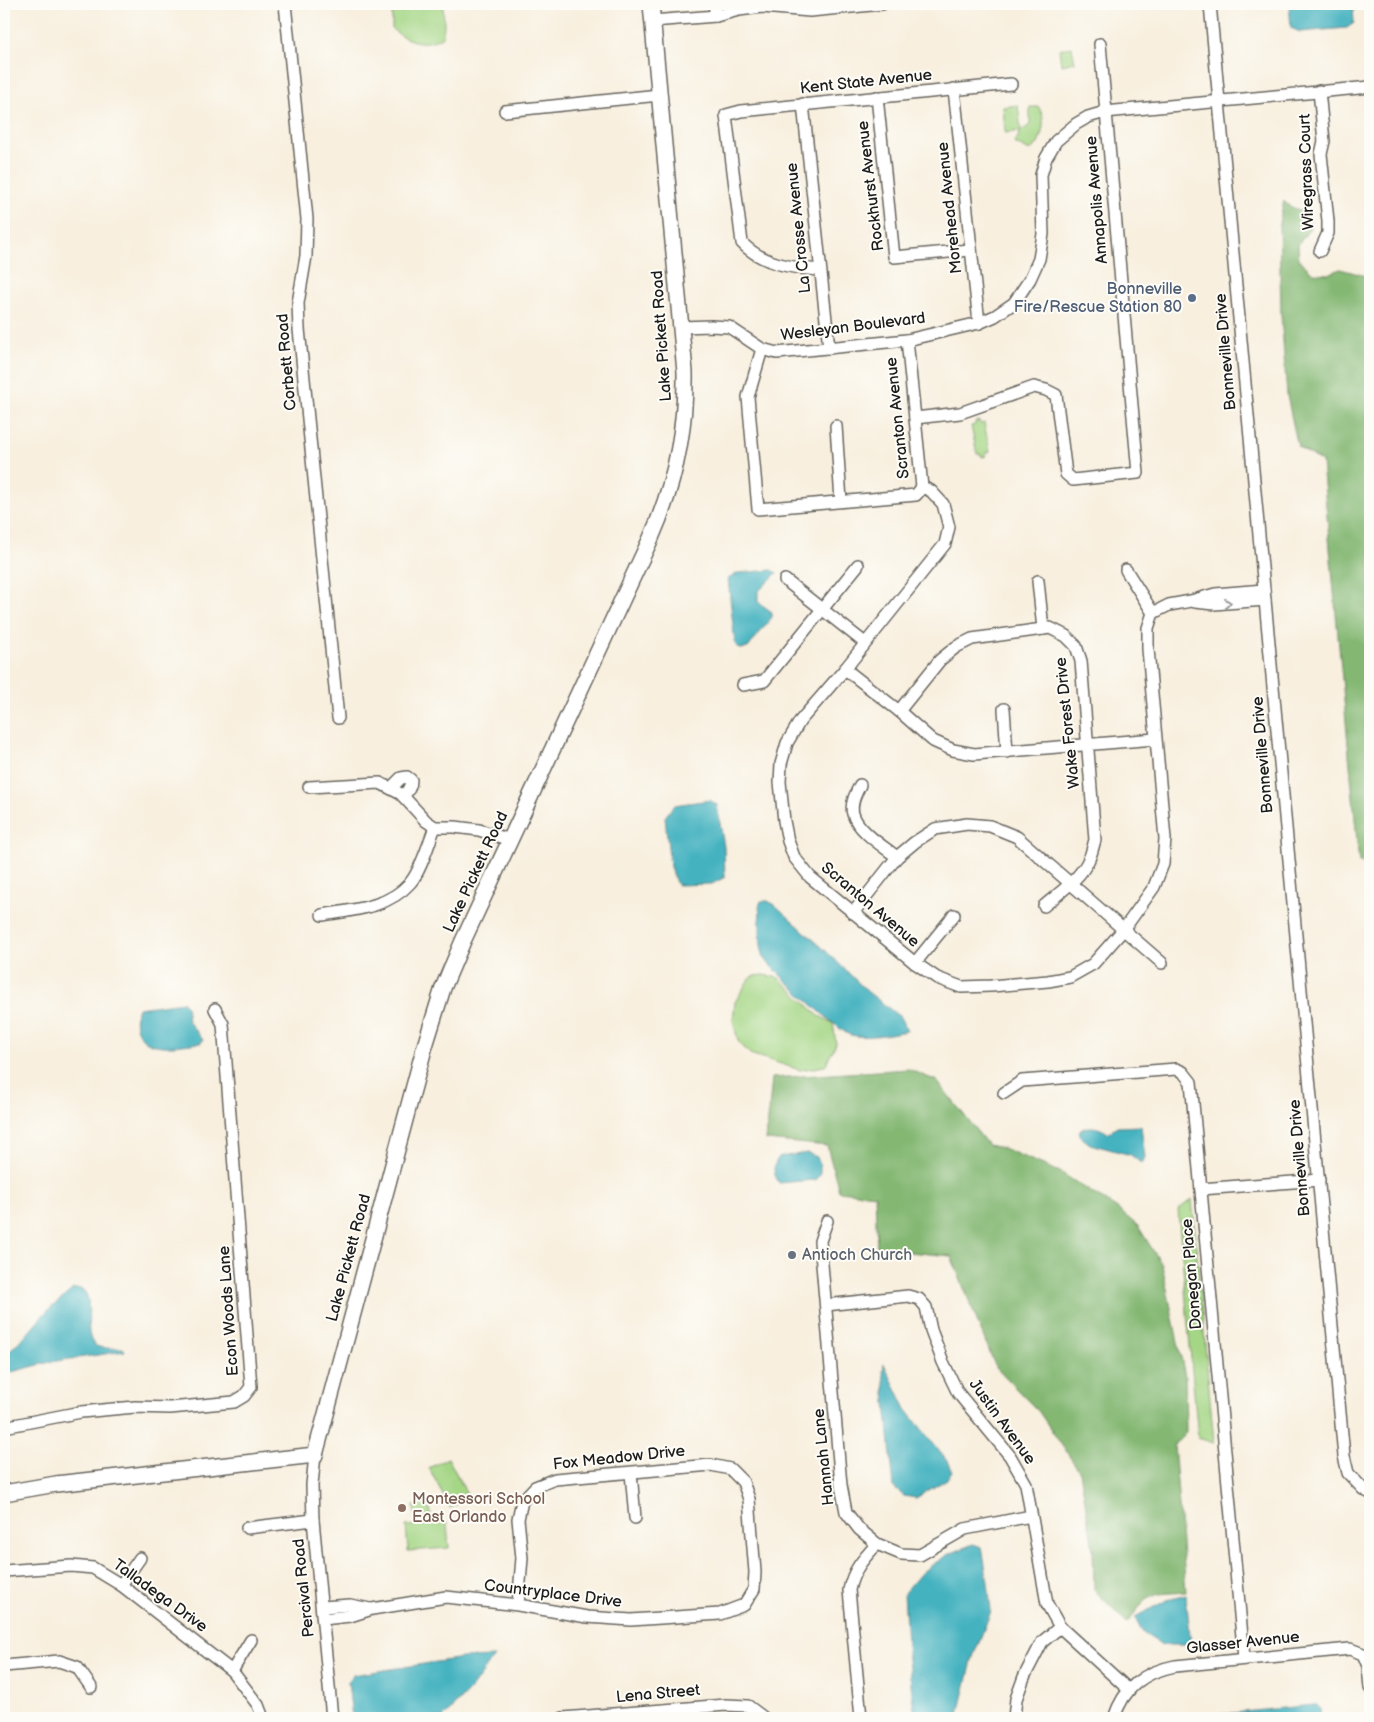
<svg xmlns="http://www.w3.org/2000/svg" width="1374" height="1722" font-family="'Balsamiq Sans',sans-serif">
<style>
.green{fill:#a4d685;stroke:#607950}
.forest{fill:#83b772;stroke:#506a47}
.water{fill:#44b2c0;stroke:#30676e}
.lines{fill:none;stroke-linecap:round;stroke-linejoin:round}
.minor-casing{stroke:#696660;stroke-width:14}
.major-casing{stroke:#696660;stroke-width:18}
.minor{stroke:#fff;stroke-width:11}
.major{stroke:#fff;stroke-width:15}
.oneway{stroke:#999}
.service-dot{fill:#5c6f8a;stroke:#fdfcf7;stroke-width:2}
.worship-dot{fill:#6b7280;stroke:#fdfcf7;stroke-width:2}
.education-dot{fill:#8d6e63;stroke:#fdfcf7;stroke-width:2}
.labels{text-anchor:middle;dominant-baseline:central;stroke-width:4;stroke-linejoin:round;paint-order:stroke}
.street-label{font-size:16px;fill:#1c1c1c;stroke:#fdfcf7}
.service-label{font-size:16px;fill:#4e5e75;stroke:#fdfcf7;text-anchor:end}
.worship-label{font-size:16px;fill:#5b616d;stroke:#fdfcf7;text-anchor:start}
.education-label{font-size:16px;fill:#785e54;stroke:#fdfcf7;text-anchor:start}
</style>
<rect width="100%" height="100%" fill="#fdfcf7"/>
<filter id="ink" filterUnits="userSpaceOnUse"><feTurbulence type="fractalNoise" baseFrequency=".02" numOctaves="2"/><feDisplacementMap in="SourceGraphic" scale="10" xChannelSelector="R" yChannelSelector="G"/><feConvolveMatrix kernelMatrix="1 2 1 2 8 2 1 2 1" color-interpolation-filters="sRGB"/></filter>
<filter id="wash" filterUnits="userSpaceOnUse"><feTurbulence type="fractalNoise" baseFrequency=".0096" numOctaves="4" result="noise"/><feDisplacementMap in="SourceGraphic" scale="20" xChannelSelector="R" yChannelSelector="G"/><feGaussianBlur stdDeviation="1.12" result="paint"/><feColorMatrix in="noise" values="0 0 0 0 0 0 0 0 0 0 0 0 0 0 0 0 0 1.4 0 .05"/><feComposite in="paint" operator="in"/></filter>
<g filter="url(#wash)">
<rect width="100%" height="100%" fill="#f8efde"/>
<g class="green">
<path d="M392 4H443L444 24 443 36C426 48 406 41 392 29Z"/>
<polygon points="1072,47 1075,62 1061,65 1059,49"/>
<path d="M1018 105 1021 131 1030 125V107H1039C1040 111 1043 114 1043 119 1044 128 1041 136 1038 144L1036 145 1030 151 1014 143 1018 137 1020 131 1005 133 1003 107Z"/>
<polygon points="979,421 980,424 984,423 990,452 986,453 986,456 982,457 981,454 977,454 971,426 975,425 975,422"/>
<polygon points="765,975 779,978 819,1016 833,1023 836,1044 825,1066 800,1070 750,1054 738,1041 733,1020 735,1002 747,982 752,976"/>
<polygon points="1192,1199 1214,1443 1198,1438 1178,1210"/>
<polygon points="448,1458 469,1498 450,1508 429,1468"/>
<polygon points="429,1502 432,1523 416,1524 414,1506"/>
<polygon points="447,1523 449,1548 408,1551 406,1526"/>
</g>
<g class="forest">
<polygon points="1284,201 1289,206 1309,214 1310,228 1298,245 1299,260 1313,273 1328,274 1340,269 1370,277 1370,864 1359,863 1322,462 1298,447 1287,396 1281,315 1279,223"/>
<polygon points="908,1069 937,1081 988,1145 1003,1148 1060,1172 1116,1208 1138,1226 1162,1265 1185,1376 1186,1432 1174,1445 1186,1592 1158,1594 1145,1600 1127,1623 1094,1590 1093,1549 1080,1472 1039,1412 996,1368 951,1256 877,1249 875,1195 839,1191 827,1146 766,1140 772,1078"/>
</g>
<g class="water">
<polygon points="1289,4 1353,4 1354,23 1347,28 1300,32 1291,28"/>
<polygon points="772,570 777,573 758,592 758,602 772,612 772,617 748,648 739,649 735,644 728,579 738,573"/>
<polygon points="710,800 717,805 724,847 725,877 712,884 677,885 670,867 665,817 674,805"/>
<path d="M761 901H768L775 905 825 950 868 992 900 1017 907 1031C889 1034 869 1039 850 1035 840 1032 772 969 765 959 758 947 761 920 759 906Z"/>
<path d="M183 1002 186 1005 188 1021 203 1040 201 1043C182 1044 148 1054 138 1032 134 1024 135 1016 138 1008Z"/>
<path d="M1141 1126 1145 1157 1142 1164 1131 1155 1090 1144 1081 1137 1079 1131C1089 1124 1099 1127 1108 1133L1117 1127Z"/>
<path d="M807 1153 817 1157 820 1165V1175L815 1180 779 1183C773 1173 772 1167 779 1157Z"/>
<path d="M73 1289H82C97 1300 79 1341 99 1347 107 1349 116 1348 123 1348L125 1351 50 1362 4 1374V1356L29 1332 45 1313Z"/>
<polygon points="884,1364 906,1409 947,1461 952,1472 947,1479 916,1498 904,1496 894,1488 883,1371"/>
<polygon points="973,1544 982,1547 988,1582 991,1611 973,1657 958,1718 915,1718 908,1659 904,1593 922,1572 947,1555"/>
<polygon points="1186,1595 1191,1645 1162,1645 1143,1633 1135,1617 1167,1600"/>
<polygon points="494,1657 471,1689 443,1718 352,1718 348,1682 353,1675 462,1658"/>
<polygon points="1313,1705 1317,1705 1320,1708 1321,1718 1184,1718"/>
</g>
</g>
<g filter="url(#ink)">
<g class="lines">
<g class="minor-casing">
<g id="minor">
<polyline points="285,4 307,219 306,256 298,303 299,329 338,718"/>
<polyline points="714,4 716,16"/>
<polyline points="1210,4 1344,1456 1348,1473 1363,1489 1370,1493"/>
<polyline points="652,21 716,16 739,10 762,7 810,11 882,4"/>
<polyline points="954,89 979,323"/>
<polyline points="1319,91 1324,141 1321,154 1328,221 1328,233 1320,251"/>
<polyline points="877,97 894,257 970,250"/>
<polyline points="803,104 829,348"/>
<polyline points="505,111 659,95"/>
<path d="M820 270C792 268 762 264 742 243L726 115 741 111 1011 84"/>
<polyline points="681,327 711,326 729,327 762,349 777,353 907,340 979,323 995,316 1014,303 1030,279 1039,259 1043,234 1041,175 1046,158 1056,141 1076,124 1088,117 1105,112 1370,87"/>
<polyline points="907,340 922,487"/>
<polyline points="762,349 748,397 758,509 916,495 922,487"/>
<polyline points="915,418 960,413 1034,387 1046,390 1056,395 1066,474 1073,480 1138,473 1100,44"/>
<polyline points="836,426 841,501"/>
<polyline points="922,487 931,491 943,504 949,527 945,544 845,669 800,721 787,743 781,764 780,782 784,821 788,841 794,857 810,877 915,963 937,978 961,987 991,986 1048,981 1070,977 1093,964 1124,929 1154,887 1163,864 1165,839 1148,649 1148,628 1153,613 1169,605 1191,601 1215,594 1264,590"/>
<polyline points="1126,570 1153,613"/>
<polyline points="785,580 865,643"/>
<polyline points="1038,581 1043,629"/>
<polyline points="1195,602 1214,604 1265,600"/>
<polyline points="845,669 899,711 933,741 953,750 974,754 1155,739"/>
<polyline points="743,685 764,681 858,565"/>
<polyline points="1004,709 1007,752"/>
<path d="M899 711 940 660 956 647 972 639 1050 628 1066 636 1076 646 1081 661 1095 840C1093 846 1092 853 1089 859 1081 878 1059 893 1044 906"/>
<path d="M860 785C856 793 850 804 853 814 858 831 884 847 897 857"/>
<polyline points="309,787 380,783 401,794 426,821 435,827 455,827 479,830 510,840"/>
<path d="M391 788 401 778 407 777 411 780C411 787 408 791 403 796"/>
<polyline points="853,913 897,857 915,842 935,829 967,824 990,826 1017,837 1162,963"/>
<path d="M322 915C353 910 388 908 410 883 421 871 429 842 435 827"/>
<polyline points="915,963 954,915"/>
<polyline points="1004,1093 1022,1081 1176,1069 1183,1072 1191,1082 1244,1658"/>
<polyline points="1201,1189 1319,1180"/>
<polyline points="827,1221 820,1241 841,1485 846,1512 859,1529 877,1544 901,1554 920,1555 965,1529 1031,1516"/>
<polyline points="826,1305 908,1296 919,1299 926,1307 931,1330 943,1362 958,1393 1010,1456 1026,1484 1047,1604 1060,1627 1129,1690"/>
<polyline points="4,1427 81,1412 135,1407 170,1408 234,1402 244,1396 251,1387 223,1024 215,1009"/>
<polyline points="315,1455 312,1485 313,1520 332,1718"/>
<polyline points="631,1473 635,1518"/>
<polyline points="247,1528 313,1520"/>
<polyline points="4,1571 71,1566 93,1568 121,1585 232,1671 258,1705 263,1718"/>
<polyline points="121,1585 140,1558"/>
<polyline points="322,1607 350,1605 370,1609"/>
<polyline points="323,1619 350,1616 372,1609 446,1597 518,1605 587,1617 631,1620 720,1614 744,1605 754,1589 755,1572 749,1499 743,1482 730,1469 711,1465 555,1479 535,1487 522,1501 518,1519 522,1558 518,1605"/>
<polyline points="4,1666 59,1661 77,1667 91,1687"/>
<polyline points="232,1671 251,1640"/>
<polyline points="563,1718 726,1705 748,1706 764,1718"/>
<path d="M861 1718 849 1590C853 1570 863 1559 877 1544"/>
<polyline points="1014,1718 1016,1699 1024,1677 1042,1642 1060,1627"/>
<path d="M1114 1718C1124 1687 1144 1672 1175 1666L1350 1649 1363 1654 1368 1666 1370 1688"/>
</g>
</g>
<g class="major-casing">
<path id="major" d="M4 1493 56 1484 315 1455 424 1049 443 988 463 941 651 538C675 484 686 431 685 372L651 4"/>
</g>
<use href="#minor" class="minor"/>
<use href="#major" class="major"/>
</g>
<defs><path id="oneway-chevron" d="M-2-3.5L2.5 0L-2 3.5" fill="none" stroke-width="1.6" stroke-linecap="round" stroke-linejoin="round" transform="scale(1.25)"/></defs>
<use class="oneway" href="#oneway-chevron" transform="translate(1228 603) rotate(-5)"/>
</g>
<circle class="service-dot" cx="1192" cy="298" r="5"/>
<circle class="worship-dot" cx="792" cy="1255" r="5"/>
<circle class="education-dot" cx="402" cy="1508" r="5"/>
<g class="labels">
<g class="street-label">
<text transform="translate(866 82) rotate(-6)">Kent State Avenue</text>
<text transform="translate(1307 172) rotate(-92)">Wiregrass Court</text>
<text transform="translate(871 186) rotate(-97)">Rockhurst Avenue</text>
<text transform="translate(1097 200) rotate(-95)">Annapolis Avenue</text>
<text transform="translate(950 208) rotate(-96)">Morehead Avenue</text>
<text transform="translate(799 228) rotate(-96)">La Crosse Avenue</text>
<text transform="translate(853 327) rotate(-7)">Wesleyan Boulevard</text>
<text transform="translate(662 336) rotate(-94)">Lake Pickett Road</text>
<text transform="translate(1226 352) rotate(-95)">Bonneville Drive</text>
<text transform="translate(287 362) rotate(-95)">Corbett Road</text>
<text transform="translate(898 418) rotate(-96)">Scranton Avenue</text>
<text transform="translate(1068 723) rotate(-96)">Wake Forest Drive</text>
<text transform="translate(1263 755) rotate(-95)">Bonneville Drive</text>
<text transform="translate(476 872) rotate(-65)">Lake Pickett Road</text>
<text transform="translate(870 905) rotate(40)">Scranton Avenue</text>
<text transform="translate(1300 1158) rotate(-95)">Bonneville Drive</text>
<text transform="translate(349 1258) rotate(-75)">Lake Pickett Road</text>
<text transform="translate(1192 1274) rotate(-95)">Donegan Place</text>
<text transform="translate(229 1311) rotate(-94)">Econ Woods Lane</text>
<text transform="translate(1002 1422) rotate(54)">Justin Avenue</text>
<text transform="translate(824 1457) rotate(-96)">Hannah Lane</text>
<text transform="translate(619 1458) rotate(-6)">Fox Meadow Drive</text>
<text transform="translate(304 1588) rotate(-96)">Percival Road</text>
<text transform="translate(553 1594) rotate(7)">Countryplace Drive</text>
<text transform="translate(160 1596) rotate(36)">Talladega Drive</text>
<text transform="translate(1243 1643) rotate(-6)">Glasser Avenue</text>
<text transform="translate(658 1694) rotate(-5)">Lena Street</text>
</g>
<g class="service-label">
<text x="1182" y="289">Bonneville<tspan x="1182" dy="18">Fire/Rescue Station 80</tspan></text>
</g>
<g class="worship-label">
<text x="802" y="1255">Antioch Church</text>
</g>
<g class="education-label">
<text x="412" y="1499">Montessori School<tspan x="412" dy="18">East Orlando</tspan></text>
</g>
</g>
<rect width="1374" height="1722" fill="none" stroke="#fdfcf7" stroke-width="20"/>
</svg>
